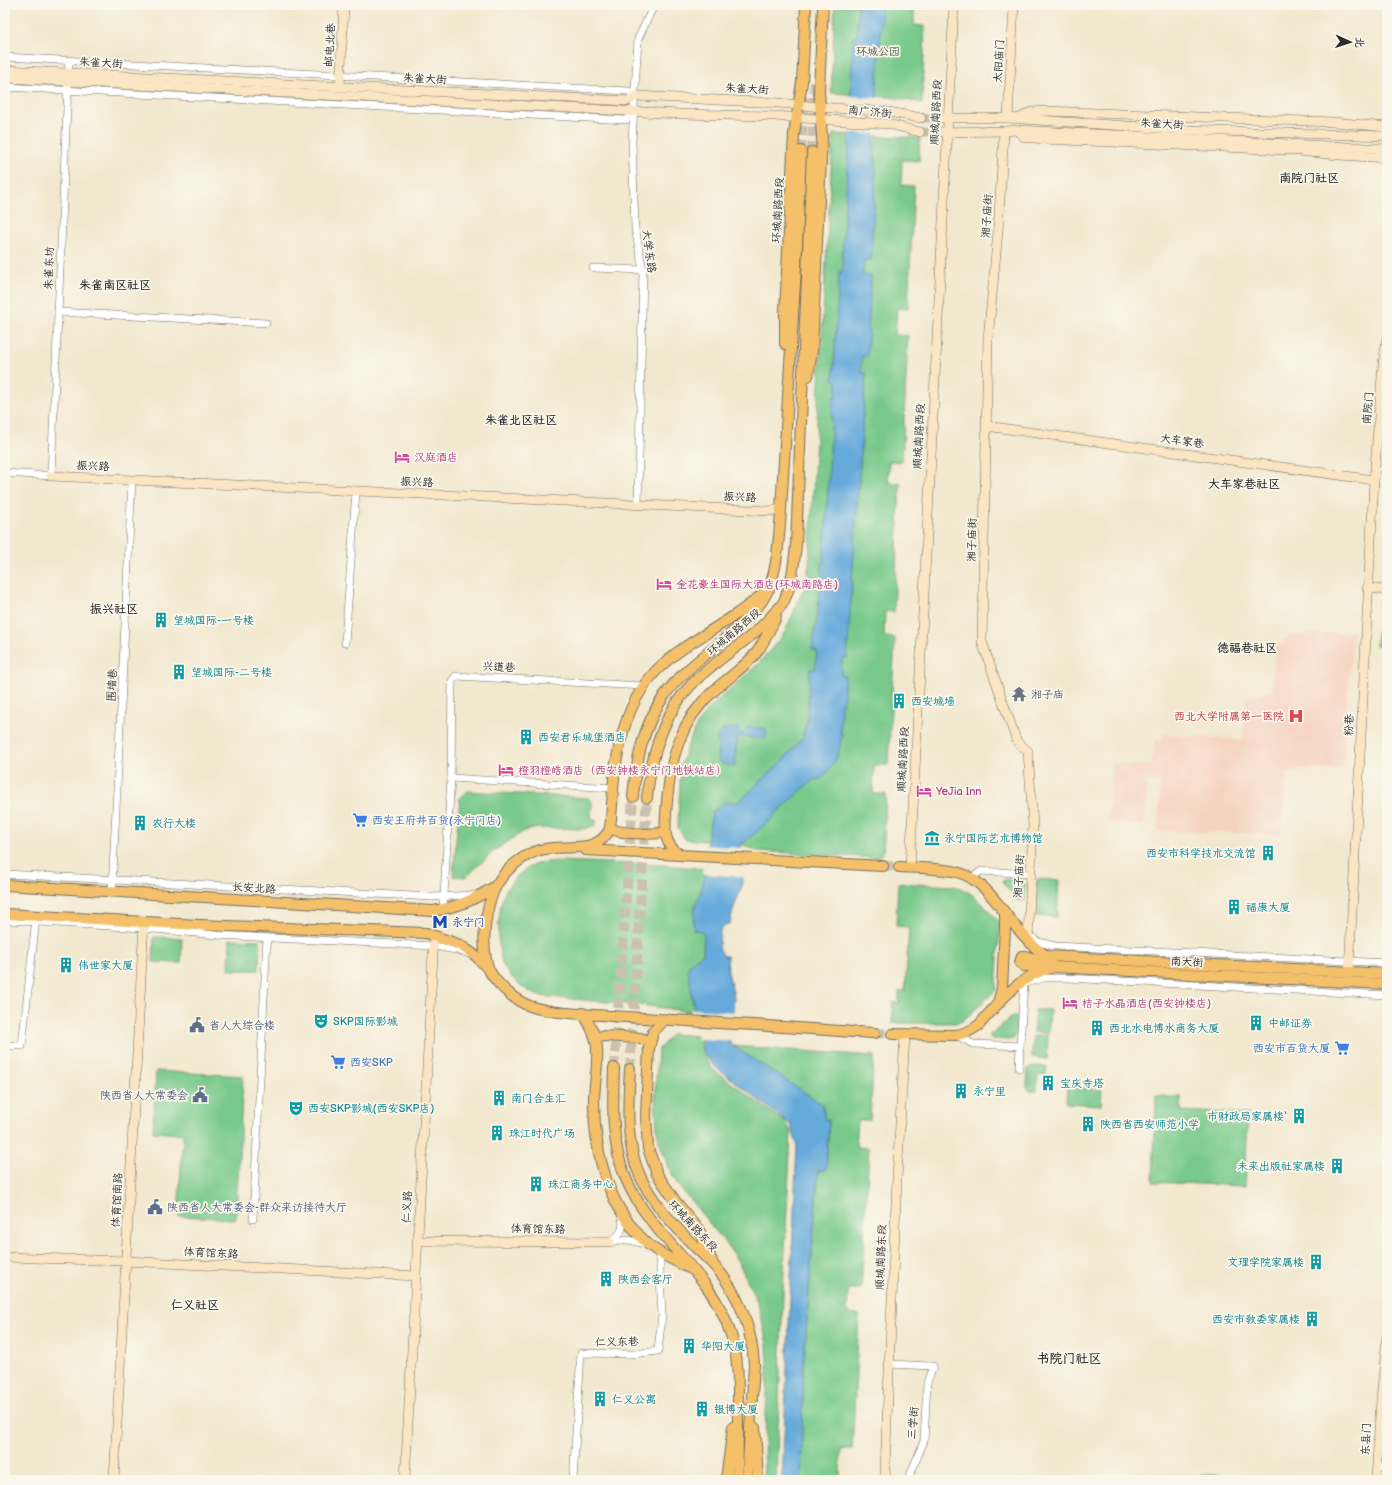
<svg xmlns="http://www.w3.org/2000/svg" width="1392" height="1485" font-family="'Balsamiq Sans','LXGW WenKai TC',sans-serif">
<style>
.built{fill:#f5d3c1}
.green{fill:#78c98b;stroke:#527a5b}
.water{fill:#66aadb;stroke:#486a83}
.pier{fill:#f2e8cf}
.lines{fill:none;stroke-linecap:round;stroke-linejoin:round}
.secondary-tunnel{stroke:#cac2ae;stroke-width:9;stroke-dasharray:9 4.5;stroke-linecap:butt}
.primary-tunnel{stroke:#cac2ae;stroke-width:10;stroke-dasharray:10 5;stroke-linecap:butt}
.street-casing{stroke:#716d64;stroke-width:8}
.secondary-casing{stroke:#716d64;stroke-width:10}
.primary-casing{stroke:#716d64;stroke-width:12}
.street{stroke:#fff;stroke-width:7}
.secondary{stroke:#fbe6c4;stroke-width:9}
.primary{stroke:#f4c16b;stroke-width:10}
.labels{text-anchor:middle;dominant-baseline:central;stroke-width:3.5;stroke-linejoin:round;paint-order:stroke}
.street-label{font-size:11px;fill:#2b2b2b;stroke:#fbf7ec}
.park-label{font-size:11px;fill:#425a48;stroke:#fbf7ec}
.hotel-label{font-size:11px;fill:#b23c85;stroke:#fbf7ec;text-anchor:start}
.culture-label{font-size:11px;fill:#0d838f;stroke:#fbf7ec;text-anchor:start}
.worship-label{font-size:11px;fill:#5b616d;stroke:#fbf7ec;text-anchor:start}
.health-label{font-size:11px;fill:#be3a42;stroke:#fbf7ec;text-anchor:end}
.shop-label{font-size:11px;fill:#366cbe;stroke:#fbf7ec;text-anchor:start}
.transit-label{font-size:11px;fill:#164399;stroke:#fbf7ec;text-anchor:start}
.service-label{font-size:11px;fill:#4e5e75;stroke:#fbf7ec;text-anchor:start}
.neighbourhood-label{font-size:12px;font-weight:bold;fill:#2b2b2b;stroke:#fbf7ec}
.quarter-label{font-size:13px;font-weight:bold;fill:#2b2b2b;stroke:#fbf7ec}
</style>
<rect width="100%" height="100%" fill="#fbf7ec"/>
<filter id="ink" filterUnits="userSpaceOnUse"><feTurbulence type="fractalNoise" baseFrequency=".025" numOctaves="2"/><feDisplacementMap in="SourceGraphic" scale="8" xChannelSelector="R" yChannelSelector="G"/><feConvolveMatrix kernelMatrix="1 2 1 2 8 2 1 2 1" color-interpolation-filters="sRGB"/></filter>
<filter id="wash" filterUnits="userSpaceOnUse"><feTurbulence type="fractalNoise" baseFrequency=".012" numOctaves="4" result="noise"/><feDisplacementMap in="SourceGraphic" scale="16" xChannelSelector="R" yChannelSelector="G"/><feGaussianBlur stdDeviation="0.9" result="paint"/><feColorMatrix in="noise" values="0 0 0 0 0 0 0 0 0 0 0 0 0 0 0 0 0 1.4 0 .05"/><feComposite in="paint" operator="in"/></filter>
<g filter="url(#wash)">
<rect width="100%" height="100%" fill="#f2e8cf"/>
<g class="built">
<polygon points="1353,632 1342,769 1298,769 1287,774 1281,834 1158,831 1160,781 1148,781 1144,825 1108,822 1112,763 1151,766 1154,740 1162,740 1163,734 1243,740 1246,698 1272,690 1275,648 1291,635"/>
<polygon points="1387,1417 1387,1468 1382,1467"/>
</g>
<g class="green">
<polygon points="835,5 926,5 926,9 914,8 914,25 925,26 922,103 890,97 831,93"/>
<polygon points="833,134 920,138 919,161 902,160 901,185 914,186 908,308 897,308 895,335 908,336 902,462 889,461 888,482 900,483 894,612 885,611 884,637 895,638 888,765 874,765 873,794 886,794 883,854 877,858 757,851 742,844 685,839 678,828 678,823 681,764 689,742 697,725 705,713 722,696 757,665 784,634 806,584 809,564"/>
<polygon points="1379,602 1387,602 1387,646 1376,645"/>
<polygon points="467,791 588,798 592,802 591,819 596,820 596,825 583,829 539,828 524,831 494,851 466,877 453,876 460,797"/>
<path d="M558 861 664 865 705 869 703 885 695 907 693 930H699L705 934 703 954 696 958 692 998 694 1008 692 1012 649 1006 539 996C526 991 512 980 504 967 496 952 497 908 505 892 510 883 519 873 528 868 537 862 548 862 558 861Z"/>
<polygon points="1007,879 1022,880 1026,884 1025,901 1016,900 1002,881"/>
<polygon points="1037,879 1059,880 1057,917 1036,916"/>
<path d="M898 883 954 886C975 892 986 908 1000 923L996 990 968 1016 962 1021 956 1023H892L893 1003H899V991H905L909 927 896 926Z"/>
<polygon points="154,937 182,938 181,963 153,962"/>
<polygon points="230,939 260,940 259,970 229,970"/>
<polygon points="1035,1010 1050,1010 1048,1034 1033,1032"/>
<polygon points="1014,1015 1017,1018 1016,1034 1014,1039 1009,1040 992,1039 989,1036"/>
<path d="M672 1034 697 1036 701 1039C701 1050 705 1059 711 1068L785 1122 788 1126 791 1133 784 1269 776 1480H763L768 1370 767 1345 762 1320 757 1301 739 1263 728 1246 678 1185 668 1167 659 1141 657 1129 655 1096 658 1050Z"/>
<polygon points="1033,1036 1048,1036 1047,1059 1032,1057"/>
<polygon points="733,1046 874,1056 870,1120 858,1120 856,1147 869,1148 861,1289 848,1289 847,1314 859,1315 852,1450 841,1449 840,1477 851,1478 851,1480 800,1480 804,1359 818,1171 826,1170 829,1120 825,1120 821,1104"/>
<polygon points="1033,1066 1047,1067 1046,1075 1038,1075 1037,1091 1030,1091 1027,1086 1028,1069"/>
<polygon points="156,1071 243,1076 236,1219 178,1216 183,1134 153,1132"/>
<polygon points="1067,1087 1102,1090 1101,1105 1066,1103"/>
<polygon points="1156,1096 1181,1097 1181,1111 1248,1114 1245,1186 1153,1182"/>
<polygon points="1201,1474 1222,1475 1222,1480 1201,1480"/>
</g>
<g class="water">
<path d="M858 5H882L874 139 876 173 871 260H864L863 275 871 276 867 356H862L861 373H866L847 658H842L841 675 845 676 843 703H841L840 732 842 733C838 757 838 761 821 779H814L773 816 774 817 742 844 740 851 743 875 741 889 733 910 730 924H727L720 930 719 948 724 956H727L728 972 734 997 730 1044 822 1104 825 1120H829L826 1170 818 1171 804 1359 801 1480H782L797 1144 790 1124 713 1065 703 1053 701 1039 692 1012 694 1008 688 969 690 963 703 954 704 934 699 930H693L695 907 703 885 705 868 707 842 712 812 725 802H738L780 763 802 739 807 720 810 669H815L817 651 812 649C826 566 828 481 833 397H836L837 381 833 380 839 272H842L843 261 842 260 847 167 848 166 853 37H857Z"/>
<path d="M748 727 766 729V738L739 737 737 736 735 738 737 739 735 767 722 764C716 758 717 755 719 747 716 738 717 736 723 729L737 728 741 734 744 733Z"/>
</g>
<g class="pier">
<polygon points="849,96 879,98 877,134 847,133"/>
<polygon points="705,845 743,848 742,851 744,877 702,874"/>
<polygon points="691,1009 735,1012 733,1041 698,1039 691,1014"/>
</g>
</g>
<g filter="url(#ink)">
<g class="lines">
<g class="secondary-tunnel">
<polyline points="921,118 937,118"/>
<polyline points="920,132 936,132"/>
</g>
<g class="primary-tunnel">
<polyline points="801,151 804,97"/>
<polyline points="812,152 815,78"/>
<polyline points="883,866 899,867"/>
<polyline points="875,1033 892,1034"/>
<polyline points="614,1068 633,797"/>
<polyline points="630,1069 647,798"/>
</g>
<g class="street-casing">
<g id="street">
<polyline points="5,57 628,91 636,96"/>
<polyline points="5,87 626,120 634,112"/>
<polyline points="593,268 643,270"/>
<polyline points="58,312 266,323"/>
<polyline points="5,473 51,476 69,61"/>
<polyline points="638,504 643,270 635,228 632,141 638,39 654,5"/>
<polyline points="345,643 356,491"/>
<polyline points="451,778 452,681 456,676 644,686"/>
<polyline points="5,874 432,897 477,895"/>
<polyline points="970,879 981,871 1031,874"/>
<polyline points="112,891 132,480"/>
<polyline points="443,910 451,778 614,788"/>
<polyline points="5,920 144,928 216,935 434,946 456,950 469,954"/>
<polyline points="1025,932 1038,942 1055,946 1387,963"/>
<polyline points="1025,983 1044,978 1067,978 1387,995"/>
<polyline points="956,1035 973,1044 1020,1046 1024,983 1026,980"/>
<polyline points="5,1045 22,1046 36,918"/>
<polyline points="1019,1068 1020,1046"/>
<polyline points="253,1219 267,938"/>
<path d="M610 1242C622 1234 625 1228 621 1213"/>
<polyline points="611,1242 630,1240 647,1245"/>
<polyline points="889,1364 933,1366 927,1383 924,1441 908,1480"/>
<polyline points="1377,1466 1387,1468"/>
<polyline points="573,1480 581,1353 633,1354 658,1351 662,1315 660,1274 660,1253"/>
</g>
</g>
<g class="secondary-casing">
<g id="secondary">
<polyline points="5,70 628,101 636,96 779,103 832,108 889,112 921,118"/>
<polyline points="5,78 680,114 774,116 889,124 920,132"/>
<polyline points="340,86 344,5"/>
<polyline points="937,118 1008,118 1187,130 1387,136"/>
<polyline points="1008,118 1014,5"/>
<polyline points="1018,119 1031,112 1045,111 1332,122 1387,127"/>
<polyline points="1017,130 1024,137 1044,139 1289,150 1339,155 1387,158"/>
<polyline points="1004,131 998,231 988,339 982,642 1017,742 1028,751 1033,825 1028,939"/>
<polyline points="936,132 1004,131 1017,130 1387,149"/>
<polyline points="986,426 1374,480"/>
<polyline points="51,476 769,511 781,509"/>
<polyline points="1367,588 1387,590"/>
<polyline points="910,868 954,5"/>
<polyline points="1349,971 1374,480 1383,364 1387,338"/>
<polyline points="417,1241 610,1242"/>
<polyline points="5,1257 126,1261 416,1276"/>
<polyline points="114,1480 144,922"/>
<polyline points="405,1480 434,936"/>
<polyline points="886,1480 885,1469 897,1178 905,1035"/>
<polyline points="1376,1480 1381,1399 1387,1336"/>
</g>
</g>
<g class="primary-casing">
<g id="primary">
<polyline points="785,344 785,311 794,134 802,82 806,5"/>
<polyline points="808,376 812,351 822,137 819,90 823,5"/>
<path d="M769 589C759 597 749 606 738 613 710 633 678 647 654 673 633 696 622 729 617 758 612 781 613 805 610 828 599 856 563 843 540 850 523 855 506 869 497 884 485 906 480 946 489 970 495 982 513 999 525 1004 546 1014 588 1014 612 1016 653 1019 694 1021 734 1024 781 1026 828 1031 875 1033"/>
<path d="M633 797C636 761 643 726 664 696 679 675 701 658 721 642 739 626 760 610 769 588 777 568 778 546 780 525L796 268 801 151"/>
<path d="M647 798C651 754 664 709 698 678 722 655 753 639 774 613 777 610 782 606 784 601 792 584 794 564 796 545L812 152"/>
<path d="M610 828C619 834 655 835 665 832"/>
<polyline points="586,850 883,866"/>
<path d="M681 855C663 845 665 831 666 813 669 773 674 735 701 704 717 684 741 672 757 652 765 641 770 629 776 617"/>
<path d="M899 867C918 868 938 868 957 872 984 879 1000 908 1017 928 1026 938 1036 951 1048 956L1387 974"/>
<path d="M5 885 433 911C461 906 473 900 496 886"/>
<polyline points="5,914 199,925 426,933 460,945 476,956 489,970"/>
<polyline points="1048,967 1024,966 1020,963 1022,956 1025,956 1036,959 1051,959"/>
<polyline points="998,1003 1002,988 1005,928 1005,913"/>
<path d="M583 1013C588 1022 594 1031 596 1041 600 1060 594 1082 594 1101 594 1153 608 1209 649 1245 661 1255 677 1262 691 1269"/>
<polyline points="664,1020 653,1032 649,1048 646,1116 648,1148 657,1174 676,1202 699,1230 712,1261"/>
<path d="M892 1034 955 1035C965 1034 971 1031 979 1025 1000 1001 1021 974 1054 967L1387 984"/>
<polyline points="596,1039 602,1036 640,1038 650,1041"/>
<path d="M614 1068C612 1125 611 1167 647 1215 677 1257 715 1282 731 1335 739 1358 738 1383 738 1407 738 1432 738 1456 737 1480"/>
<path d="M630 1069C628 1106 625 1142 640 1176 653 1204 675 1226 696 1248 706 1257 717 1267 725 1279 743 1305 752 1332 754 1364L747 1480"/>
<polyline points="755,1428 758,1480"/>
<polyline points="726,1480 733,1427"/>
</g>
</g>
<use href="#street" class="street"/>
<use href="#secondary" class="secondary"/>
<use href="#primary" class="primary"/>
</g>
</g>
<defs>
<g id="hotel-bare" transform="scale(1.2)"><path d="M-6-4.5h1.5V1H6V5H4.5V3h-9V5H-6ZM-4 0a1.8 1.8 0 1 1 3.6 0ZM.5 0V-2.5h3Q6-2.5 6 0Z" fill="#d1479c" stroke="#fbf7ec" stroke-width="2.5" paint-order="stroke"/></g>
<g id="building-bare" transform="scale(1.2)"><path d="M-4-6H4V6H1V3H-1V6H-4ZM-2.5-4.3h1.7v1.8h-1.7ZM.8-4.3h1.7v1.8H.8ZM-2.5-1h1.7V.8h-1.7ZM.8-1h1.7V.8H.8Z" fill="#0f9aa8" stroke="#fbf7ec" stroke-width="2.5" paint-order="stroke"/></g>
<g id="temple-bare" transform="scale(1.2)"><path d="M0-6L5-2H3V0L6.5 2.5H4V6H1.5V3h-3V6H-4V2.5H-6.5L-3 0V-2H-5Z" fill="#6b7280" stroke="#fbf7ec" stroke-width="2.5" paint-order="stroke"/></g>
<g id="hospital-bare" transform="scale(1.2)"><path d="M-5-5h3v3.5h4V-5h3V5h-3V1.5h-4V5h-3Z" fill="#e0444e" stroke="#fbf7ec" stroke-width="2.5" paint-order="stroke"/></g>
<g id="supermarket-bare" transform="scale(1.2)"><path d="M-6-5.5h2.5l.6 2H6L4.5 2H-2.5L-4.4-4H-6ZM-1.5 3.2a1.3 1.3 0 1 0 .1 0ZM3 3.2a1.3 1.3 0 1 0 .1 0Z" fill="#3f7fe0" stroke="#fbf7ec" stroke-width="2.5" paint-order="stroke"/></g>
<g id="museum-bare" transform="scale(1.2)"><path d="M0-6L6-3V-2H-6V-3ZM-5-1h2V3h-2ZM-1-1h2V3h-2ZM3-1h2V3H3ZM-6 4H6V6H-6Z" fill="#0f9aa8" stroke="#fbf7ec" stroke-width="2.5" paint-order="stroke"/></g>
<g id="metro-bare" transform="scale(1.2)"><path d="M-5.5 5V-5H-3L0 0L3-5H5.5V5H3V-.5L0 4L-3-.5V5Z" fill="#1a4fb4" stroke="#fbf7ec" stroke-width="2.5" paint-order="stroke"/></g>
<g id="theatre-bare" transform="scale(1.2)"><path d="M-5-5.5Q0-4 5-5.5V0Q5 5 0 6Q-5 5-5 0ZM-3.3-2.5H-1v1.5H-3.3ZM1-2.5H3.3v1.5H1ZM-2.8 1Q0 5.5 2.8 1Z" fill="#0f9aa8" stroke="#fbf7ec" stroke-width="2.5" paint-order="stroke"/></g>
<g id="civic-bare" transform="scale(1.2)"><path d="M-.6-6.5H3V-4.5H.6V-3L4-1V1h2V6H-6V1h2V-1L-.6-3ZM-1.2 2.5V6h2.4V2.5Z" fill="#5c6f8a" stroke="#fbf7ec" stroke-width="2.5" paint-order="stroke"/></g>
</defs>
<g fill-rule="evenodd">
<use href="#hotel-bare" x="402" y="457"/>
<use href="#hotel-bare" x="664" y="584"/>
<use href="#building-bare" x="161" y="620"/>
<use href="#building-bare" x="179" y="672"/>
<use href="#temple-bare" x="1019" y="694"/>
<use href="#building-bare" x="899" y="701"/>
<use href="#hospital-bare" x="1296" y="716"/>
<use href="#building-bare" x="526" y="737"/>
<use href="#hotel-bare" x="506" y="770"/>
<use href="#hotel-bare" x="924" y="791"/>
<use href="#supermarket-bare" x="360" y="820"/>
<use href="#building-bare" x="140" y="823"/>
<use href="#museum-bare" x="932" y="838"/>
<use href="#building-bare" x="1268" y="853"/>
<use href="#building-bare" x="1234" y="907"/>
<use href="#metro-bare" x="440" y="922"/>
<use href="#building-bare" x="66" y="965"/>
<use href="#hotel-bare" x="1070" y="1003"/>
<use href="#theatre-bare" x="321" y="1021"/>
<use href="#building-bare" x="1256" y="1023"/>
<use href="#civic-bare" x="197" y="1025"/>
<use href="#building-bare" x="1097" y="1028"/>
<use href="#supermarket-bare" x="1342" y="1048"/>
<use href="#supermarket-bare" x="338" y="1062"/>
<use href="#building-bare" x="1048" y="1083"/>
<use href="#building-bare" x="961" y="1091"/>
<use href="#civic-bare" x="200" y="1095"/>
<use href="#building-bare" x="499" y="1098"/>
<use href="#theatre-bare" x="296" y="1108"/>
<use href="#building-bare" x="1299" y="1116"/>
<use href="#building-bare" x="1088" y="1124"/>
<use href="#building-bare" x="497" y="1133"/>
<use href="#building-bare" x="1337" y="1166"/>
<use href="#building-bare" x="536" y="1184"/>
<use href="#civic-bare" x="155" y="1207"/>
<use href="#building-bare" x="1316" y="1262"/>
<use href="#building-bare" x="606" y="1279"/>
<use href="#building-bare" x="1312" y="1319"/>
<use href="#building-bare" x="689" y="1346"/>
<use href="#building-bare" x="600" y="1399"/>
<use href="#building-bare" x="702" y="1409"/>
</g>
<g class="labels">
<g class="street-label">
<text transform="translate(330 45) rotate(-87)">邮电北巷</text>
<text transform="translate(999 61) rotate(-87)">太阳庙门</text>
<text transform="translate(101 63) rotate(3)">朱雀大街</text>
<text transform="translate(425 79) rotate(3)">朱雀大街</text>
<text transform="translate(747 89) rotate(3)">朱雀大街</text>
<text transform="translate(870 112) rotate(5)">南广济街</text>
<text transform="translate(936 112) rotate(-87)">顺城南路西段</text>
<text transform="translate(1162 124) rotate(3)">朱雀大街</text>
<text transform="translate(778 210) rotate(-87)">环城南路西段</text>
<text transform="translate(987 216) rotate(-86)">湘子庙街</text>
<text transform="translate(649 251) rotate(82)">大学东路</text>
<text transform="translate(49 268) rotate(-88)">朱雀东坊</text>
<text transform="translate(1368 408) rotate(-85)">南院门</text>
<text transform="translate(919 436) rotate(-87)">顺城南路西段</text>
<text transform="translate(1182 441) rotate(8)">大车家巷</text>
<text transform="translate(93 466) rotate(3)">振兴路</text>
<text transform="translate(417 482) rotate(3)">振兴路</text>
<text transform="translate(740 497) rotate(3)">振兴路</text>
<text transform="translate(972 540) rotate(-89)">湘子庙街</text>
<text transform="translate(734 632) rotate(-40)">环城南路西段</text>
<text transform="translate(499 667) rotate(3)">兴道巷</text>
<text transform="translate(112 685) rotate(-87)">围墙巷</text>
<text transform="translate(1349 725) rotate(-88)">粉巷</text>
<text transform="translate(903 759) rotate(-87)">顺城南路西段</text>
<text transform="translate(1019 876) rotate(-87)">湘子庙街</text>
<text transform="translate(254 888) rotate(4)">长安北路</text>
<text transform="translate(1187 962) rotate(3)">南大街</text>
<text transform="translate(117 1200) rotate(-87)">体育馆南路</text>
<text transform="translate(407 1207) rotate(-87)">仁义路</text>
<text transform="translate(693 1226) rotate(47)">环城南路东段</text>
<text transform="translate(538 1229) rotate(1)">体育馆东路</text>
<text transform="translate(211 1253) rotate(3)">体育馆东路</text>
<text transform="translate(881 1257) rotate(-88)">顺城南路东段</text>
<text transform="translate(617 1342) rotate(-1)">仁义东巷</text>
<text transform="translate(913 1423) rotate(-85)">三学街</text>
<text transform="translate(1366 1439) rotate(-87)">东县门</text>
</g>
<g class="park-label">
<text x="878" y="51">环城公园</text>
</g>
<g class="hotel-label">
<text x="414" y="457">汉庭酒店</text>
<text x="676" y="584">金花豪生国际大酒店(环城南路店)</text>
<text x="518" y="770">橙羽橙皓酒店（西安钟楼永宁门地铁站店）</text>
<text x="936" y="791">YeJia Inn</text>
<text x="1082" y="1003">桔子水晶酒店(西安钟楼店)</text>
</g>
<g class="culture-label">
<text x="173" y="620">望城国际-一号楼</text>
<text x="191" y="672">望城国际-二号楼</text>
<text x="911" y="701">西安城墙</text>
<text x="538" y="737">西安君乐城堡酒店</text>
<text x="152" y="823">农行大楼</text>
<text x="944" y="838">永宁国际艺术博物馆</text>
<text x="1256" y="853" text-anchor="end">西安市科学技术交流馆</text>
<text x="1246" y="907">福康大厦</text>
<text x="78" y="965">伟世家大厦</text>
<text x="333" y="1021">SKP国际影城</text>
<text x="1268" y="1023">中邮证券</text>
<text x="1109" y="1028">西北水电博水商务大厦</text>
<text x="1060" y="1083">宝庆寺塔</text>
<text x="973" y="1091">永宁里</text>
<text x="511" y="1098">南门合生汇</text>
<text x="308" y="1108">西安SKP影城(西安SKP店)</text>
<text x="1287" y="1116" text-anchor="end">市财政局家属楼‘</text>
<text x="1100" y="1124">陕西省西安师范小学</text>
<text x="509" y="1133">珠江时代广场</text>
<text x="1325" y="1166" text-anchor="end">未来出版社家属楼</text>
<text x="548" y="1184">珠江商务中心</text>
<text x="1304" y="1262" text-anchor="end">文理学院家属楼</text>
<text x="618" y="1279">陕西会客厅</text>
<text x="1300" y="1319" text-anchor="end">西安市教委家属楼</text>
<text x="701" y="1346">华阳大厦</text>
<text x="612" y="1399">仁义公寓</text>
<text x="714" y="1409">银博大厦</text>
</g>
<g class="worship-label">
<text x="1031" y="694">湘子庙</text>
</g>
<g class="health-label">
<text x="1284" y="716">西北大学附属第一医院</text>
</g>
<g class="shop-label">
<text x="372" y="820">西安王府井百货(永宁门店)</text>
<text x="1330" y="1048" text-anchor="end">西安市百货大厦</text>
<text x="350" y="1062">西安SKP</text>
</g>
<g class="transit-label">
<text x="452" y="922">永宁门</text>
</g>
<g class="service-label">
<text x="209" y="1025">省人大综合楼</text>
<text x="188" y="1095" text-anchor="end">陕西省人大常委会</text>
<text x="167" y="1207">陕西省人大常委会-群众来访接待大厅</text>
</g>
<g class="neighbourhood-label">
<text x="1309" y="178">南院门社区</text>
<text x="115" y="285">朱雀南区社区</text>
<text x="521" y="420">朱雀北区社区</text>
<text x="1244" y="484">大车家巷社区</text>
<text x="114" y="609">振兴社区</text>
<text x="1247" y="648">德福巷社区</text>
<text x="195" y="1305">仁义社区</text>
</g>
<g class="quarter-label">
<text x="1069" y="1359">书院门社区</text>
</g>
</g>
<rect width="1392" height="1485" fill="none" stroke="#fbf7ec" stroke-width="20"/>
<g transform="translate(1350 42) rotate(93)" stroke="#fbf7ec" stroke-width="3" paint-order="stroke">
<path d="M0-3L7 15L0 10L-7 15Z" fill="#2b2b2b"/>
<text y="-6" font-size="11" font-weight="bold" text-anchor="middle" fill="#2b2b2b">北</text>
</g>
</svg>
